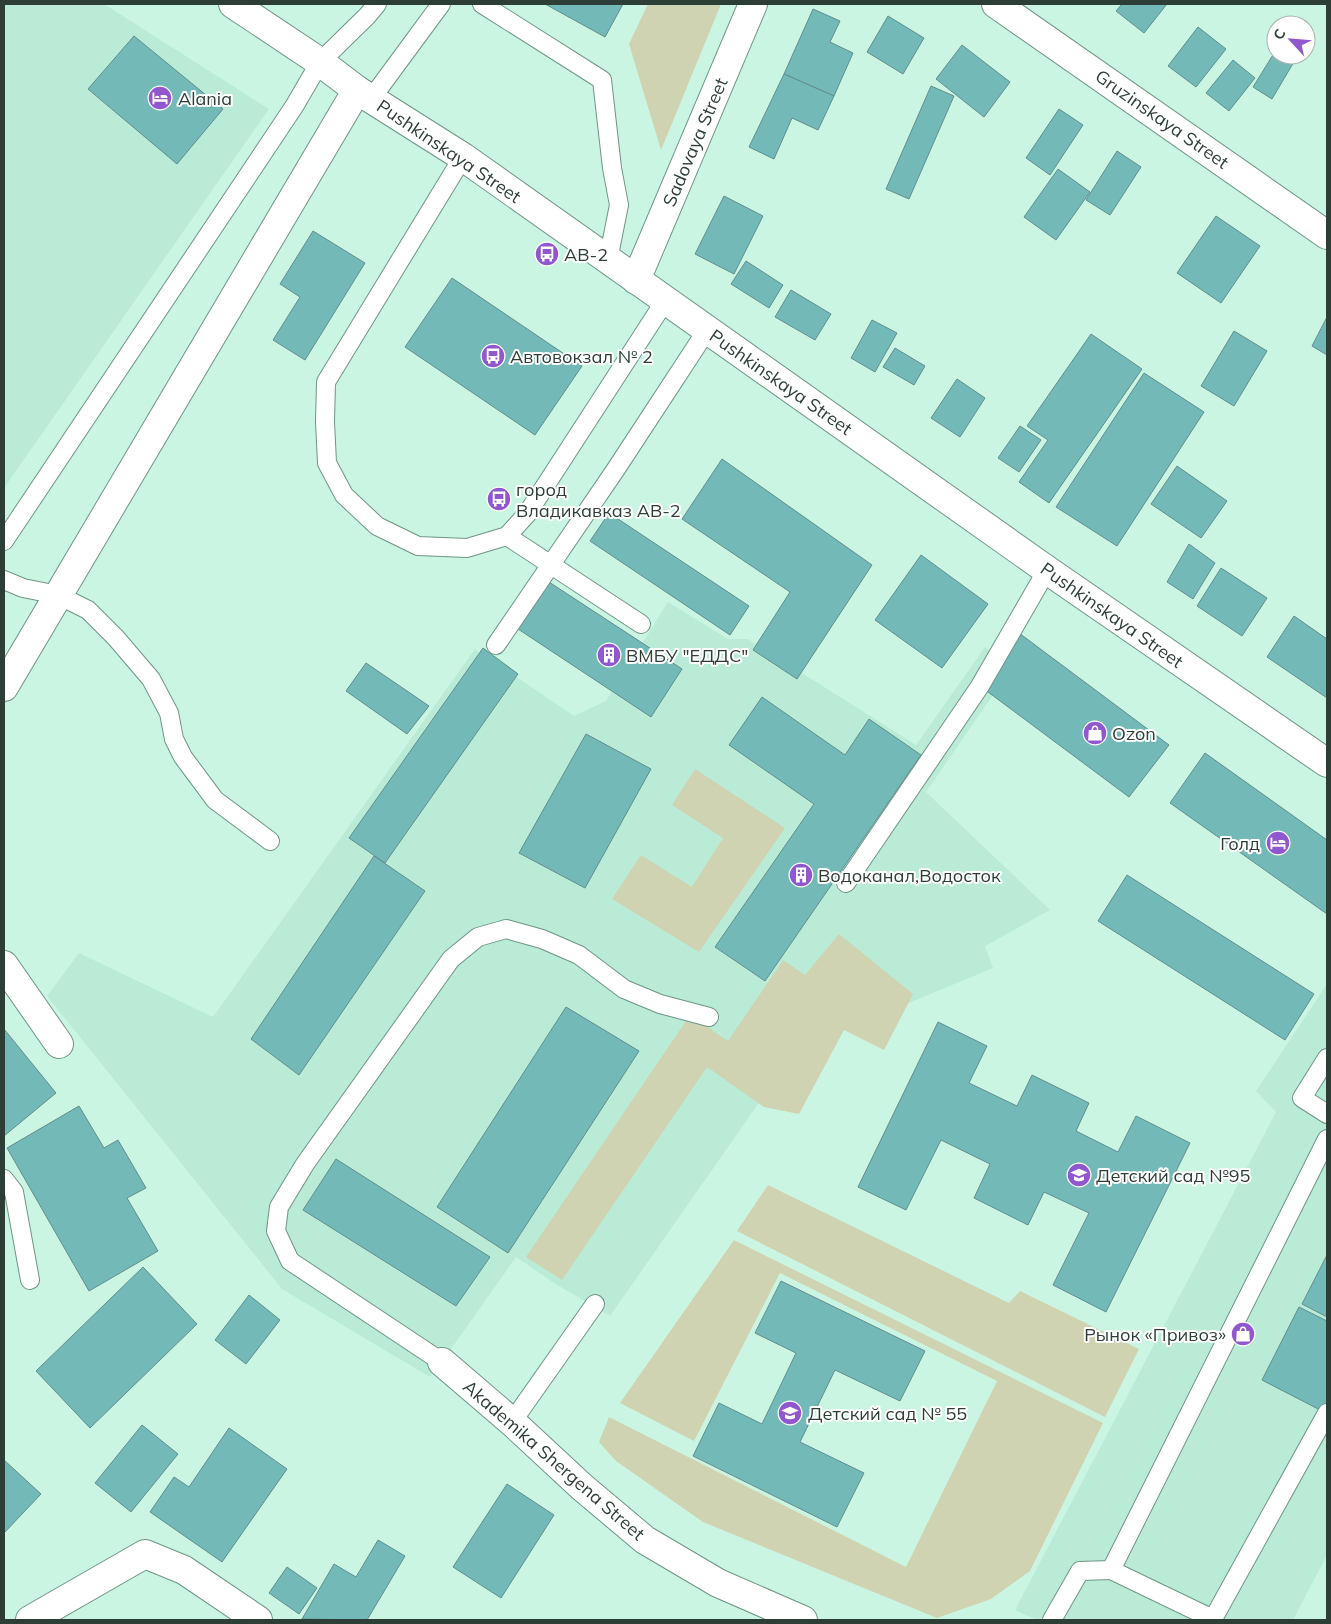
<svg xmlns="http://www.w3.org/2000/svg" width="1331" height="1624" font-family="Mulish,sans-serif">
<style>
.built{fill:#b9ebd6}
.green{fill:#cfd3b2}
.building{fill:#73b9b8;stroke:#618e8d}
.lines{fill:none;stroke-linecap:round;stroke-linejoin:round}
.service-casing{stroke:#6f9585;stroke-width:20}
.minor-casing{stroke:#6f9585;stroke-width:30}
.tertiary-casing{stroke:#6f9585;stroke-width:30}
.service{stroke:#fff;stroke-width:18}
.minor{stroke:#fff;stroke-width:28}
.tertiary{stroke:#fff;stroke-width:28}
.labels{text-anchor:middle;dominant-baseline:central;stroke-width:4;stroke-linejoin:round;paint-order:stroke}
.poi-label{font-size:18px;fill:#2d3e37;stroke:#fff;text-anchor:start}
.street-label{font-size:18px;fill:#2d3e37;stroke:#fff}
</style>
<rect width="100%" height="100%" fill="#cbf5e3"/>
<g class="built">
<polygon points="4,4 104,4 269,109 4,488"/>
<polygon points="668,602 728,639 748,639 916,745 985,647 1012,667 926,792 1050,910 985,946 993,968 904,1005 851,971 610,1316 554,1283 516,1257 442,1362 430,1377 282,1289 47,996 79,953 213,1017 475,649 574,716 606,701"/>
<polygon points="1327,984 1327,1555 1293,1620 1037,1620 1015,1610 1276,1112 1256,1091"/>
</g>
<g class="green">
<polygon points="648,4 721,4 661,150 629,44"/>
<polygon points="695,769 785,828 699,952 612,899 641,855 692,887 723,838 672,805"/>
<polygon points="839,934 913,994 884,1050 844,1030 799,1114 764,1107 707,1067 562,1280 526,1257 690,1015 728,1041 783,960 805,975"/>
<polygon points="768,1185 1009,1303 1020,1291 1139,1349 1105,1417 737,1231"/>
<polygon points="734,1240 1103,1423 1030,1571 991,1599 937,1618 703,1522 616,1461 599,1442 609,1417 906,1567 997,1381 780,1273 694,1441 620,1403"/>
</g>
<g class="building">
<polygon points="545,4 623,4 605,37"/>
<polygon points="1122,4 1167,4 1144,33 1116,11"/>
<polygon points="813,9 840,21 830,42 853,53 834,96 784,74"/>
<polygon points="888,16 924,38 903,74 867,52"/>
<polygon points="1198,27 1226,49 1196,87 1168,66"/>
<polygon points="134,36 223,109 177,164 88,89"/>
<polygon points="962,45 1010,82 984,117 936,79"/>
<polygon points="1276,50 1276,55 1298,55 1272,99 1253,87"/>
<polygon points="1233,60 1255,78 1229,111 1206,93"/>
<polygon points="784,74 834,96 818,130 792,118 774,159 749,147"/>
<polygon points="931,86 954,96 909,199 886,189"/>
<polygon points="1059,109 1083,125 1050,175 1026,158"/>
<polygon points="1117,151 1141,167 1110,215 1086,200"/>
<polygon points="1058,169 1090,192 1056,240 1024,217"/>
<polygon points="724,196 763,216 734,274 695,254"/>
<polygon points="1216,216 1260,246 1221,303 1177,273"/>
<polygon points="313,231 365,263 305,360 273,340 300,297 280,284"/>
<polygon points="746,261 783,285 769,308 731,284"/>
<polygon points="452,278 582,366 535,435 405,347"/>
<polygon points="791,290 831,314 815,340 775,317"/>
<polygon points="1327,317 1327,355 1312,346"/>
<polygon points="872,320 897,333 875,372 851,358"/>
<polygon points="1234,331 1267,351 1234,406 1201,386"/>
<polygon points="1091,334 1142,369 1049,503 1019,482 1048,440 1027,426"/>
<polygon points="895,348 925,366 914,385 883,367"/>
<polygon points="1144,373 1204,412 1117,546 1056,507"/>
<polygon points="957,379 985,398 960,437 931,418"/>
<polygon points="1020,426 1041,440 1019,472 998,458"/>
<polygon points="722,459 872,565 797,679 753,650 790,592 682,519"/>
<polygon points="1177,466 1227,501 1201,538 1151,504"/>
<polygon points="609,513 749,606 730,635 590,541"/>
<polygon points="1189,544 1215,563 1193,599 1167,582"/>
<polygon points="921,555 988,604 942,668 875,620"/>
<polygon points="1221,568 1267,598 1242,636 1197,606"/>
<polygon points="549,582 682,669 651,717 518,629"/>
<polygon points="1294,616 1327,639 1327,698 1267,657"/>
<polygon points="1019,633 1169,745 1129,797 980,686"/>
<polygon points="483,648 518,674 385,863 349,838"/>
<polygon points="366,663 429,706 407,734 346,691"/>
<polygon points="762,697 845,755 869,719 921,755 765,981 715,947 814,804 729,745"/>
<polygon points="586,734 651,769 585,888 519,853"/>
<polygon points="1205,753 1327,840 1327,914 1170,803"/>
<polygon points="374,856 425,891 299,1075 251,1039"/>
<polygon points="1127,875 1314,994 1285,1040 1098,921"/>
<polygon points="566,1007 639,1051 508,1253 437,1207"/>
<polygon points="938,1022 987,1046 969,1083 1017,1106 1032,1075 1089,1103 1076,1131 1118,1152 1136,1116 1190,1143 1106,1312 1053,1285 1089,1213 1044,1192 1028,1225 974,1198 990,1164 941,1140 906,1210 858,1187"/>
<polygon points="4,1029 56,1093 4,1136"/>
<polygon points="79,1106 104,1148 118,1140 146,1188 127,1198 158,1251 89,1291 7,1148"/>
<polygon points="336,1159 490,1257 456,1306 303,1210"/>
<polygon points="1327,1255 1327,1317 1302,1304"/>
<polygon points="143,1267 197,1324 90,1428 36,1371"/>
<polygon points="781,1281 925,1351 900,1401 835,1370 800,1442 864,1473 837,1527 693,1456 719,1403 762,1424 796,1353 755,1333"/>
<polygon points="249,1295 280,1320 246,1364 215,1340"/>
<polygon points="1299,1307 1327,1321 1327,1405 1324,1412 1262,1380"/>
<polygon points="142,1425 178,1454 131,1512 95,1483"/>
<polygon points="229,1428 287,1469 222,1562 150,1512 174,1477 189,1487"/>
<polygon points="4,1460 41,1494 4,1533"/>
<polygon points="507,1484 554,1515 501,1598 453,1567"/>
<polygon points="378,1540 405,1556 367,1620 302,1619 334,1564 356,1577"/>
<polygon points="287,1567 317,1588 299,1614 269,1593"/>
</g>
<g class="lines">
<g class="service-casing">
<g id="service">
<polyline points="482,4 602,80 612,168 619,205 608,260"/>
<polyline points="371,99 441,4"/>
<polyline points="463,157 326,382 325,422 327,463 344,495 377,526 418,546 467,548 507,536 527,514 665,301"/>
<polyline points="507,536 641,624"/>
<polyline points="4,541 295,105 320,62 367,16 377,4"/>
<polyline points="4,580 23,588 58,595 88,610 116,638 151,679 169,713 174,739 183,757 215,800 270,841"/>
<polyline points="496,645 616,469 707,330"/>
<polyline points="846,883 980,686 1047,570"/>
<polyline points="1327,1058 1302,1098 1327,1114"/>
<polyline points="4,1179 14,1192 30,1280"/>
<polyline points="442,1362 290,1261 276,1231 279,1207 305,1164 451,959 478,937 506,929 542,939 579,955 624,989 660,1004 709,1017"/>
<polyline points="512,1422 595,1304"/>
<polyline points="1111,1570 1213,1619 1327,1413"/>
<polyline points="1052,1620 1080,1571 1111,1570 1327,1139"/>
</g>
</g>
<g class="minor-casing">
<g id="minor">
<polyline points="996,4 1327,235"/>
<polyline points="636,280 753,4"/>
<polyline points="4,687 357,90"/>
<polyline points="4,965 59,1044"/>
<polyline points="442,1362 512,1422 582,1487 645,1540 718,1583 803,1620"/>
<polyline points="30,1620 145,1554 184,1570 258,1620"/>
</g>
</g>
<g class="tertiary-casing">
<polyline id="tertiary" points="233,4 320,62 357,90 463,157 1047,570 1327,763"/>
</g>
<use href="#service" class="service"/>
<use href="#minor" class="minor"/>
<use href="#tertiary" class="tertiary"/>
</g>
<defs>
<g id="hotel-disc" transform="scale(1.25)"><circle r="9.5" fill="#9157ce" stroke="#fff"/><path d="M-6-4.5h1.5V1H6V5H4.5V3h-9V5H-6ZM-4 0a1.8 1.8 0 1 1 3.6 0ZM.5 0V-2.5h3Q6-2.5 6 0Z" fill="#fff"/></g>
<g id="bus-disc" transform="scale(1.25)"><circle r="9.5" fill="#9157ce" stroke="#fff"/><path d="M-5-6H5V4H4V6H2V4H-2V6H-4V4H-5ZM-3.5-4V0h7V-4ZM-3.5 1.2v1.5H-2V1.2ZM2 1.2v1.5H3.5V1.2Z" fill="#fff"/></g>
<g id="building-disc" transform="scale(1.25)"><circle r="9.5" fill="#9157ce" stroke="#fff"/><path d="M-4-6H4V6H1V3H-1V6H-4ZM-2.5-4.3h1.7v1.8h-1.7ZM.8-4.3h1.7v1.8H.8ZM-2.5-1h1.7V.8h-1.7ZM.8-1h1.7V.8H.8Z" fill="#fff"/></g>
<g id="shop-disc" transform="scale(1.25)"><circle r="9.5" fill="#9157ce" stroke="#fff"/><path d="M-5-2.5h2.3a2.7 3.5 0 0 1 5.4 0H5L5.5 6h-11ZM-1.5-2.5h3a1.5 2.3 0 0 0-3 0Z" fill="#fff"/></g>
<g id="school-disc" transform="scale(1.25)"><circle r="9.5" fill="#9157ce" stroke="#fff"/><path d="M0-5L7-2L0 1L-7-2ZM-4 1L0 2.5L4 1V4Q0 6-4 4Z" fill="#fff"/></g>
</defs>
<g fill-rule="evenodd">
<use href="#hotel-disc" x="160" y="98"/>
<use href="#bus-disc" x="547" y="254"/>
<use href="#bus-disc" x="493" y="356"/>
<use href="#bus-disc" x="499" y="499"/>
<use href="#building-disc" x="609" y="655"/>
<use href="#shop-disc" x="1095" y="733"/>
<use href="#hotel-disc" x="1278" y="843"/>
<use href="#building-disc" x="801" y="875"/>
<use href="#school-disc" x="1079" y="1175"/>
<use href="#shop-disc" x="1243" y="1334"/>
<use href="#school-disc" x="790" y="1413"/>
</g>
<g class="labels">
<g class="poi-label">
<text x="178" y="98">Alania</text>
<text x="564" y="254">АВ-2</text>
<text x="510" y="356">Автовокзал № 2</text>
<text x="516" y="489">город<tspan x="516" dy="21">Владикавказ АВ-2</tspan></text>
<text x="626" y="655">ВМБУ "ЕДДС"</text>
<text x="1112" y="733">Ozon</text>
<text x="1260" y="843" text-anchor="end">Голд</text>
<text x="818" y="875">Водоканал,Водосток</text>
<text x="1096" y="1175">Детский сад №95</text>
<text x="1226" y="1334" text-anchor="end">Рынок «Привоз»</text>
<text x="808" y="1413">Детский сад № 55</text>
</g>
<g class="street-label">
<text transform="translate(1162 119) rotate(35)">Gruzinskaya Street</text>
<text transform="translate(695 142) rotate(-67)">Sadovaya Street</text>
<text transform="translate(449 151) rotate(34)">Pushkinskaya Street</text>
<text transform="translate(781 382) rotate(35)">Pushkinskaya Street</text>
<text transform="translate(1112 615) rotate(35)">Pushkinskaya Street</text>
<text transform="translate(554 1460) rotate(41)">Akademika Shergena Street</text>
</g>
</g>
<rect width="1331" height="1624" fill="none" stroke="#2d3e37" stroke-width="10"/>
<g transform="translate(1291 40) rotate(296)"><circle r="24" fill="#ffffff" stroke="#abb2af"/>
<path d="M0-4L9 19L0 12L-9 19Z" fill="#9157ce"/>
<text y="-8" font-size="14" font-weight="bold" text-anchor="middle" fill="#2d3e37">С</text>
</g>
</svg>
